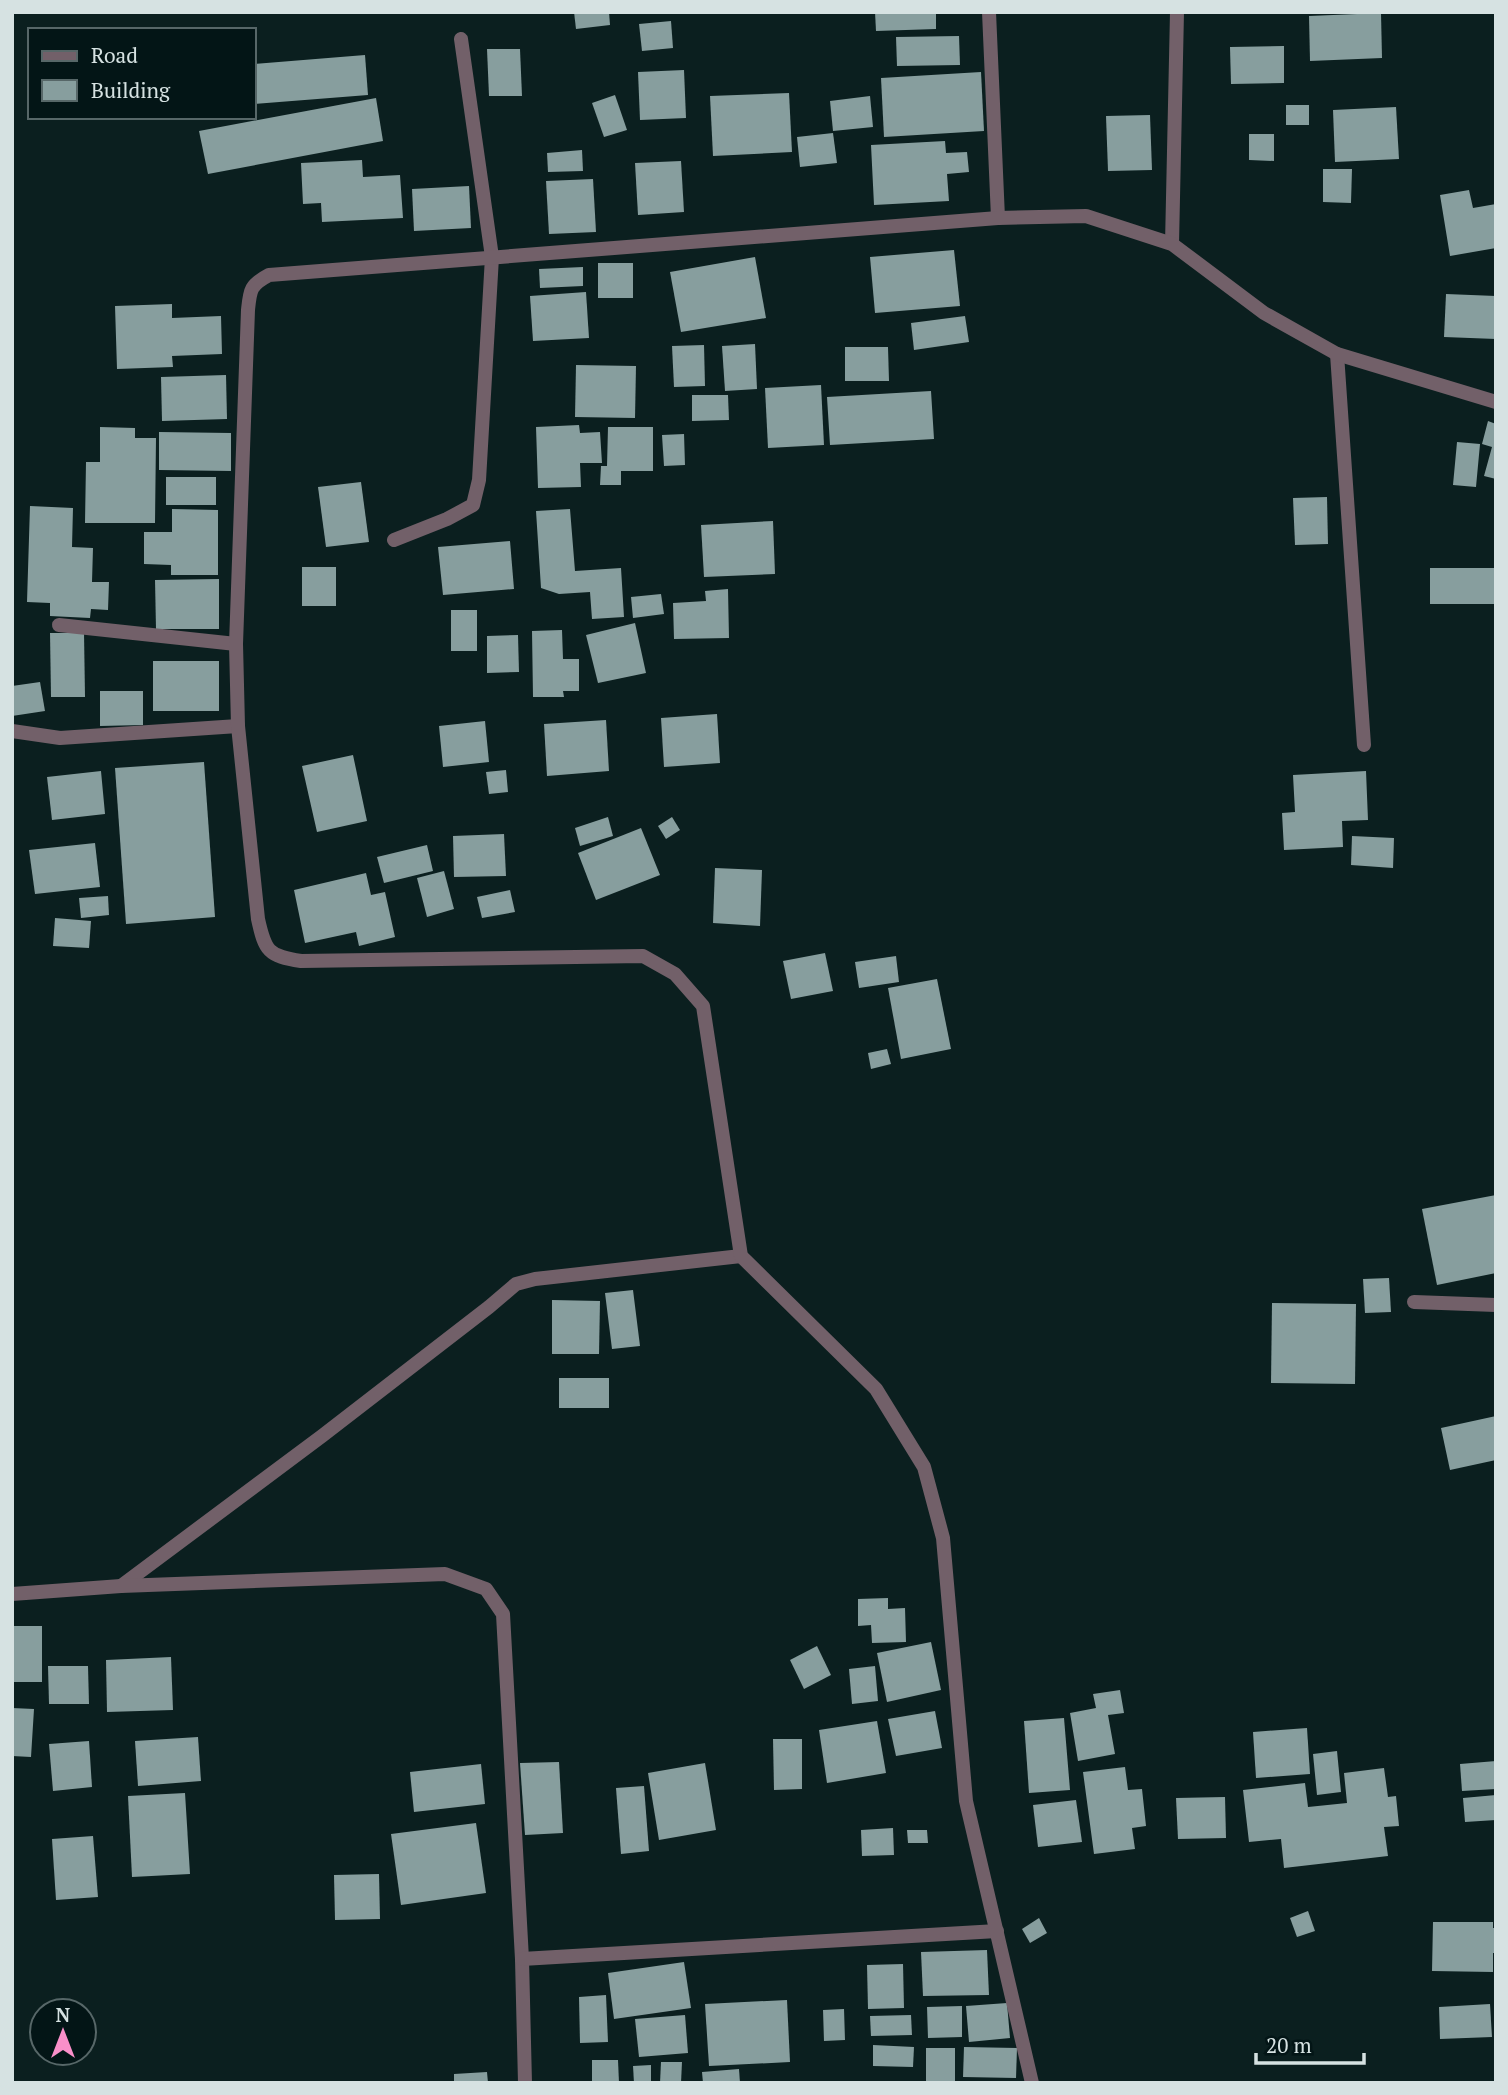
<svg xmlns="http://www.w3.org/2000/svg" width="1508" height="2095" font-family="'PT Serif',serif">
<style>
.building{fill:#879e9e}
.lines{fill:none;stroke-linecap:round;stroke-linejoin:round}
.lane{stroke:#726069;stroke-width:14}
.street{stroke:#726069;stroke-width:14}
</style>
<rect width="100%" height="100%" fill="#0b1f1f"/>
<g class="building">
<polygon points="574,12 609,12 610,25 576,29"/>
<polygon points="875,12 936,12 936,29 876,31"/>
<polygon points="1381,13 1382,58 1310,61 1309,16"/>
<polygon points="671,21 673,48 642,51 639,24"/>
<polygon points="959,36 960,65 897,66 896,37"/>
<polygon points="1284,46 1284,83 1231,84 1230,47"/>
<polygon points="487,49 520,49 522,96 489,96"/>
<polygon points="365,55 368,95 254,104 254,64"/>
<polygon points="684,70 686,118 640,120 638,72"/>
<polygon points="981,72 984,131 884,137 881,78"/>
<polygon points="789,93 792,152 713,156 710,96"/>
<polygon points="615,95 627,130 604,137 592,103"/>
<polygon points="870,96 873,127 833,131 830,101"/>
<polygon points="376,98 383,141 208,174 199,131"/>
<rect x="1286" y="105" width="23" height="20"/>
<polygon points="1396,107 1399,159 1335,162 1333,110"/>
<polygon points="1150,115 1152,170 1108,171 1106,116"/>
<polygon points="833,133 837,163 800,167 797,137"/>
<polygon points="1249,134 1274,134 1274,161 1249,160"/>
<polygon points="945,141 946,153 967,152 969,172 947,174 949,201 874,205 871,145"/>
<polygon points="582,150 583,171 548,172 547,153"/>
<polygon points="362,160 363,177 400,175 403,218 322,222 321,203 303,204 301,163"/>
<polygon points="681,161 684,212 638,215 635,163"/>
<polygon points="1323,169 1352,169 1351,203 1323,202"/>
<polygon points="593,179 596,232 549,234 546,181"/>
<polygon points="469,186 471,228 414,231 412,189"/>
<polygon points="1469,190 1473,208 1496,204 1496,248 1450,256 1440,195"/>
<polygon points="954,250 960,306 875,313 870,257"/>
<polygon points="755,257 766,318 681,332 670,272"/>
<rect x="598" y="263" width="35" height="35"/>
<polygon points="583,267 583,286 540,288 539,269"/>
<polygon points="586,292 589,338 533,341 530,296"/>
<polygon points="1446,294 1496,296 1496,339 1444,337"/>
<polygon points="172,304 172,318 221,316 222,354 172,356 173,367 117,369 115,306"/>
<polygon points="965,316 969,342 914,350 911,323"/>
<polygon points="755,344 757,389 725,391 722,346"/>
<polygon points="704,345 705,386 674,387 672,346"/>
<polygon points="845,347 888,347 889,381 845,381"/>
<polygon points="576,365 636,366 635,418 575,417"/>
<polygon points="226,375 227,419 162,421 161,377"/>
<polygon points="821,385 824,445 768,448 765,388"/>
<polygon points="931,391 934,439 830,445 827,397"/>
<polygon points="692,395 728,395 729,420 692,421"/>
<polygon points="1488,421 1496,424 1496,479 1484,476 1492,447 1482,444"/>
<polygon points="579,425 580,433 600,432 602,463 580,463 581,487 538,488 536,427"/>
<polygon points="100,427 135,428 135,438 156,438 155,523 85,523 86,462 100,462"/>
<polygon points="608,427 653,427 653,471 621,471 621,485 600,485 601,466 607,466"/>
<polygon points="159,432 231,433 231,471 159,470"/>
<polygon points="684,434 685,465 664,466 662,435"/>
<polygon points="1457,442 1480,444 1476,487 1453,485"/>
<rect x="166" y="477" width="50" height="28"/>
<polygon points="361,482 369,542 326,547 318,487"/>
<polygon points="1327,497 1328,544 1295,545 1293,498"/>
<polygon points="30,506 73,508 72,547 93,548 92,582 109,582 108,610 91,609 90,618 50,616 50,603 27,602"/>
<polygon points="172,509 218,510 218,575 171,575 171,565 144,564 144,532 172,532"/>
<polygon points="570,509 575,571 621,568 624,617 592,619 590,592 559,594 541,588 536,511"/>
<polygon points="773,521 775,574 704,577 701,525"/>
<polygon points="510,541 514,589 443,595 438,547"/>
<rect x="302" y="567" width="34" height="39"/>
<rect x="1430" y="568" width="66" height="36"/>
<polygon points="219,579 219,629 156,629 155,580"/>
<polygon points="728,589 729,638 674,639 673,603 706,601 705,591"/>
<polygon points="661,594 664,614 633,618 631,597"/>
<rect x="451" y="610" width="26" height="41"/>
<polygon points="635,623 646,673 598,683 586,635"/>
<polygon points="562,630 563,659 579,659 579,691 563,691 564,697 533,697 532,631"/>
<polygon points="50,633 84,633 85,697 51,697"/>
<polygon points="518,635 519,672 487,673 487,636"/>
<rect x="153" y="661" width="66" height="50"/>
<polygon points="40,682 45,711 12,716 12,686"/>
<polygon points="100,691 143,691 143,725 100,726"/>
<polygon points="717,714 720,763 664,767 661,718"/>
<polygon points="606,720 609,771 547,776 544,724"/>
<polygon points="485,721 489,762 443,767 439,726"/>
<polygon points="353,755 367,821 317,832 302,766"/>
<polygon points="204,762 215,917 126,924 115,768"/>
<polygon points="506,770 508,792 489,794 486,772"/>
<polygon points="101,771 105,814 52,820 47,777"/>
<polygon points="1366,771 1368,820 1342,821 1343,847 1284,850 1282,813 1295,812 1293,775"/>
<polygon points="608,817 613,836 580,846 575,828"/>
<polygon points="672,817 680,830 666,839 658,826"/>
<polygon points="641,828 660,875 596,900 578,853"/>
<polygon points="504,834 506,876 454,877 453,836"/>
<polygon points="1352,836 1394,838 1393,868 1351,865"/>
<polygon points="95,843 100,887 35,894 29,850"/>
<polygon points="427,845 433,871 384,883 377,857"/>
<polygon points="715,868 762,870 760,926 713,923"/>
<polygon points="444,871 454,909 427,917 417,878"/>
<polygon points="366,873 371,895 385,892 395,937 359,946 356,932 305,943 294,890"/>
<polygon points="510,890 515,912 482,918 477,897"/>
<polygon points="108,896 109,915 81,918 79,898"/>
<polygon points="55,918 91,921 89,948 53,946"/>
<polygon points="825,953 833,991 791,999 783,961"/>
<polygon points="896,956 899,982 859,988 855,962"/>
<polygon points="937,979 951,1049 901,1059 888,988"/>
<polygon points="887,1049 891,1064 871,1069 868,1053"/>
<polygon points="1496,1195 1496,1273 1437,1285 1422,1209"/>
<polygon points="1389,1278 1391,1312 1365,1313 1363,1279"/>
<polygon points="633,1290 640,1346 612,1349 605,1293"/>
<polygon points="552,1300 600,1301 599,1354 552,1354"/>
<polygon points="1272,1303 1356,1304 1355,1384 1271,1383"/>
<rect x="559" y="1378" width="50" height="30"/>
<polygon points="1496,1416 1496,1460 1450,1470 1441,1428"/>
<polygon points="888,1598 888,1609 905,1608 906,1642 872,1643 871,1625 858,1626 858,1599"/>
<rect x="12" y="1626" width="30" height="56"/>
<polygon points="931,1642 941,1690 887,1702 877,1653"/>
<polygon points="817,1646 831,1675 804,1689 790,1660"/>
<polygon points="171,1657 173,1710 107,1712 106,1660"/>
<polygon points="48,1666 88,1666 89,1704 49,1704"/>
<polygon points="875,1666 878,1701 852,1704 849,1669"/>
<polygon points="1120,1690 1124,1713 1108,1715 1115,1754 1078,1761 1070,1713 1096,1708 1093,1694"/>
<polygon points="12,1708 34,1709 31,1757 12,1756"/>
<polygon points="935,1711 942,1748 896,1756 888,1719"/>
<polygon points="1064,1718 1070,1790 1029,1793 1024,1721"/>
<polygon points="877,1721 886,1773 827,1783 819,1730"/>
<polygon points="1307,1728 1310,1774 1256,1778 1253,1732"/>
<polygon points="198,1737 201,1781 138,1786 135,1741"/>
<polygon points="773,1739 802,1739 802,1789 774,1790"/>
<polygon points="89,1741 92,1787 53,1791 49,1744"/>
<polygon points="1337,1751 1341,1792 1317,1795 1313,1754"/>
<polygon points="1496,1761 1496,1789 1462,1791 1460,1764"/>
<polygon points="559,1762 563,1833 525,1835 520,1763"/>
<polygon points="705,1763 716,1830 659,1840 648,1773"/>
<polygon points="481,1764 485,1804 414,1812 410,1772"/>
<polygon points="1125,1767 1128,1790 1142,1789 1146,1826 1132,1828 1135,1849 1094,1854 1083,1772"/>
<polygon points="1384,1768 1388,1797 1396,1796 1399,1826 1384,1827 1388,1856 1284,1868 1281,1839 1249,1842 1243,1790 1305,1783 1308,1807 1347,1803 1344,1773"/>
<polygon points="644,1786 649,1851 621,1854 616,1788"/>
<polygon points="185,1793 190,1874 132,1877 128,1796"/>
<polygon points="1496,1795 1496,1820 1465,1822 1463,1798"/>
<polygon points="1225,1797 1226,1838 1178,1839 1176,1798"/>
<polygon points="1076,1800 1082,1842 1038,1847 1033,1805"/>
<polygon points="476,1823 486,1893 401,1905 391,1834"/>
<polygon points="893,1828 894,1855 862,1856 861,1830"/>
<polygon points="907,1830 927,1830 928,1843 908,1843"/>
<polygon points="93,1836 98,1897 56,1900 52,1839"/>
<polygon points="379,1874 380,1919 335,1920 334,1875"/>
<polygon points="1308,1911 1315,1931 1297,1937 1290,1918"/>
<polygon points="1039,1918 1047,1933 1030,1943 1022,1929"/>
<polygon points="1433,1922 1493,1922 1493,1928 1496,1928 1496,1953 1493,1953 1493,1972 1432,1971"/>
<polygon points="987,1950 989,1995 923,1996 921,1952"/>
<polygon points="684,1962 691,2008 614,2019 608,1973"/>
<polygon points="903,1964 904,2008 868,2009 867,1965"/>
<polygon points="606,1995 608,2042 580,2043 579,1997"/>
<polygon points="787,2000 790,2062 709,2066 705,2004"/>
<polygon points="1007,2003 1010,2038 969,2042 966,2006"/>
<polygon points="1490,2004 1492,2037 1440,2039 1439,2007"/>
<polygon points="962,2006 962,2037 928,2038 927,2007"/>
<polygon points="844,2009 845,2040 824,2041 823,2010"/>
<polygon points="685,2015 688,2053 639,2057 635,2019"/>
<polygon points="911,2015 912,2035 871,2036 870,2016"/>
<polygon points="873,2045 914,2047 913,2067 873,2066"/>
<polygon points="964,2047 1017,2048 1016,2078 963,2077"/>
<rect x="926" y="2048" width="29" height="35"/>
<polygon points="592,2060 618,2060 619,2083 592,2083"/>
<polygon points="661,2062 682,2062 681,2083 660,2083"/>
<polygon points="651,2065 651,2083 634,2083 633,2066"/>
<polygon points="739,2069 740,2083 703,2083 702,2072"/>
<polygon points="487,2072 488,2083 454,2083 454,2074"/>
</g>
<g class="lines">
<polyline class="lane" points="59,625 236,644"/>
<g class="street">
<polyline points="989,12 998,218"/>
<polyline points="1172,244 1177,12"/>
<polyline points="1337,354 1364,745"/>
<polyline points="394,540 447,519 473,505 479,480 492,257 461,39"/>
<polyline points="12,731 60,738 238,726"/>
<polyline points="1414,1302 1496,1305"/>
<polyline points="121,1586 322,1436 489,1307 516,1284 535,1279 741,1256"/>
<polyline points="12,1594 121,1586 445,1574 486,1589 503,1614 522,1959 525,2083"/>
<polyline points="522,1959 997,1931"/>
<path d="M1032 2083 966 1801 943 1538 924 1467 876 1389 741 1256 703 1006 675 974 643 956 301 961C268 956 265 951 258 919L238 726 236 644 248 310C250 290 250 285 269 275L998 218 1086 216 1172 244 1264 313 1337 354 1496 402"/>
</g>
</g>
<rect width="1508" height="2095" fill="none" stroke="#d6e2e2" stroke-width="28"/>
<rect x="28" y="28" width="228" height="91" fill="#031516" stroke="#576768" stroke-width="2"/>
<rect x="42" y="51" width="35" height="10" fill="#726069" stroke="#576768" stroke-width="2"/>
<text x="91" y="63" font-size="21" fill="#d6e2e2">Road</text>
<rect x="42" y="80" width="35" height="21" fill="#879e9e" stroke="#576768" stroke-width="2"/>
<text x="91" y="98" font-size="21" fill="#d6e2e2">Building</text>
<g transform="translate(63 2032)"><circle r="33" fill="#031516" stroke="#576768" stroke-width="2"/>
<path d="M0-5L12 26L0 18L-12 26Z" fill="#f98fc9"/>
<text y="-10" font-size="19" font-weight="bold" text-anchor="middle" fill="#d6e2e2">N</text>
</g>
<path d="M1256 2053v10h108v-10" fill="none" stroke="#d6e2e2" stroke-width="3.5"/>
<text x="1266" y="2053" font-size="21" fill="#d6e2e2" stroke="#031516" stroke-width="5" paint-order="stroke">20 m</text>
</svg>
